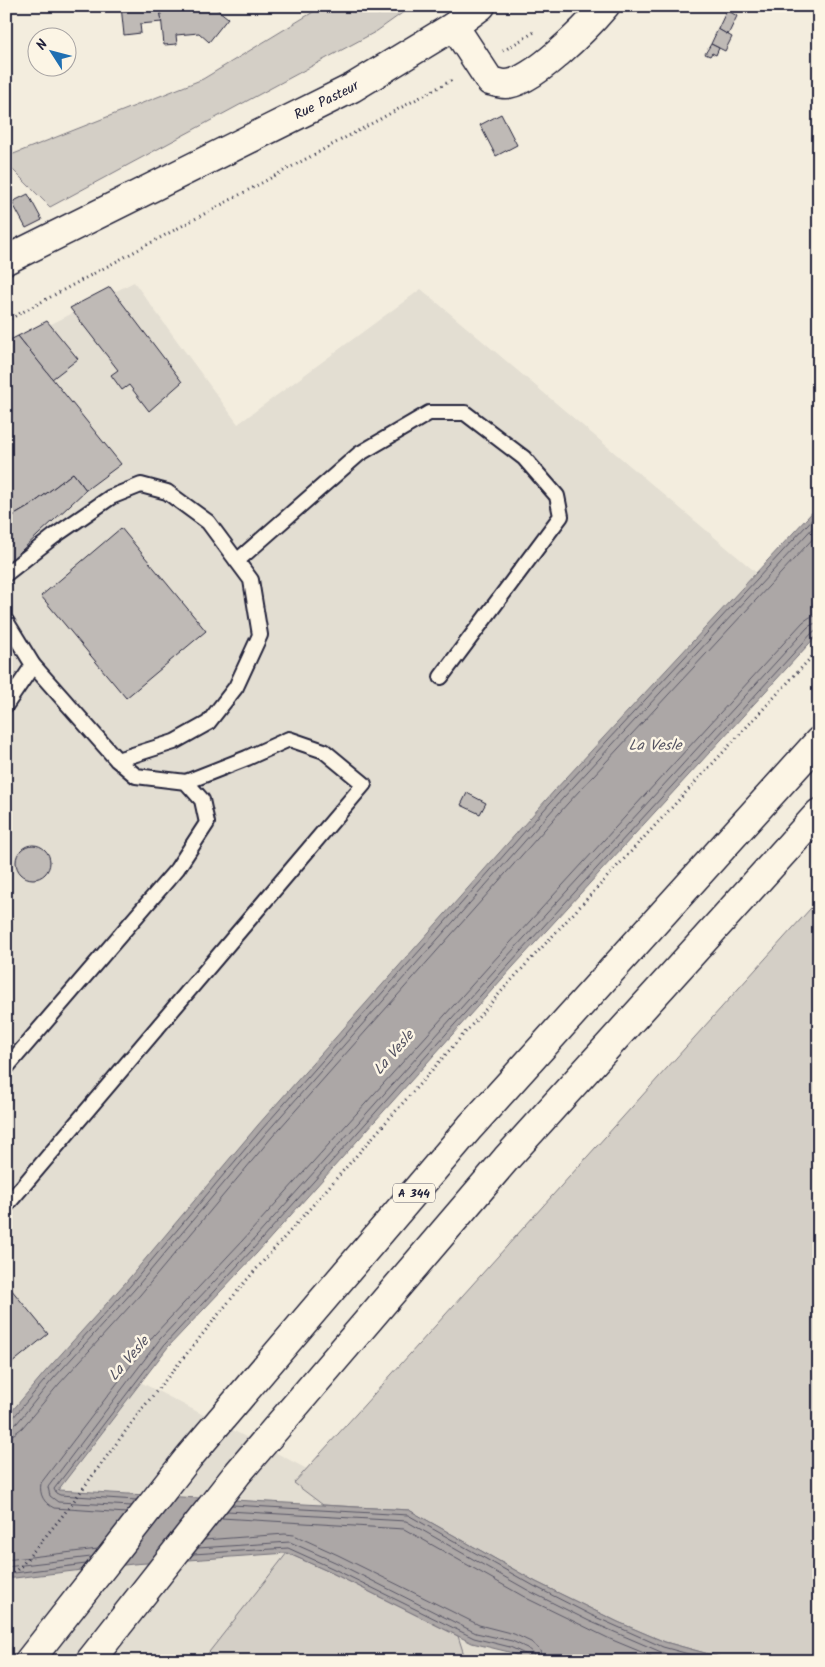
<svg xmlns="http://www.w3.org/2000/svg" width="825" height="1667" font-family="Kalam,sans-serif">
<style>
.built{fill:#e3ded2}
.green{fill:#d4cfc6;stroke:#7b7880}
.water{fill:#aca7a6;stroke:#75727b}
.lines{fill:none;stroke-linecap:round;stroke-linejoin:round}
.shore{stroke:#595766;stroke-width:1}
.building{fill:#bfbab6;stroke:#22223b}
.lane-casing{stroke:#22223b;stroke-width:18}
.street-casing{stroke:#22223b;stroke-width:31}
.secondary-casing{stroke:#22223b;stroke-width:31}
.highway-casing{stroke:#22223b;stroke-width:31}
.path{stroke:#22223b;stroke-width:3;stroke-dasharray:1 4;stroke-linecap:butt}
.lane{stroke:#fcf5e5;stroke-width:14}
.street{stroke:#fcf5e5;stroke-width:28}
.secondary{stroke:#fcf5e5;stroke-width:28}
.highway{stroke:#fcf5e5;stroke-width:28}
.labels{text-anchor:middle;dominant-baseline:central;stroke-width:5;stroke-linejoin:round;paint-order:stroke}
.shield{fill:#fcf5e5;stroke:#63616e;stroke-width:1}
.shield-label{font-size:12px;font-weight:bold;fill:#22223b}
.street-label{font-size:14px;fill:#22223b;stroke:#fcf5e5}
.water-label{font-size:15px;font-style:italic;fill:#525160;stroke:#fcf5e5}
</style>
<rect width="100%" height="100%" fill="#f3edde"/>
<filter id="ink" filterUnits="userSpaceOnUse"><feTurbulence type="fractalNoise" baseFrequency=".02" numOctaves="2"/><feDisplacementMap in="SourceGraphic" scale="10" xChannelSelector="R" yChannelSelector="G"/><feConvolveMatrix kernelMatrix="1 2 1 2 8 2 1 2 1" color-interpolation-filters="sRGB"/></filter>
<g filter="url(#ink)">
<polygon class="built" points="134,282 238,424 421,289 778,591 100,1361 675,1661 6,1661 6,347"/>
<g class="green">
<polygon points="323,6 412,6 377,31 50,207 6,163 6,157 203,79"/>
<polygon points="819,899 819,1661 734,1661 665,1642 618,1622 536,1582 409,1510 323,1505 294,1483"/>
<polygon points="287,1553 330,1572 458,1636 466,1661 202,1661"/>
</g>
<polygon class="water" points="819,505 819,633 502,979 256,1254 168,1347 58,1490 409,1510 536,1582 618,1622 665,1642 734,1661 528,1661 509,1652 472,1643 330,1572 287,1553 133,1564 6,1579 6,1418 45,1372 126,1282 258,1125 554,791"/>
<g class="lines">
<g class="shore">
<polyline points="6,1421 12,1419 49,1375 130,1286 262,1129 558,794 819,512"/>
<polyline points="6,1427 12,1427 17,1423 53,1379 134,1290 266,1133 563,798 819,521"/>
<polyline points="6,1435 14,1434 22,1428 59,1384 140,1295 272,1137 568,803 819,532"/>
<polyline points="136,1500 60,1495 56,1493 54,1489 165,1344 252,1250 499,975 813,632 819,630"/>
<polyline points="232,1505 408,1515 534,1586 591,1615 663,1647 714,1661"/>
<polyline points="132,1506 58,1502 50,1496 48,1487 160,1339 248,1246 494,971 808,627 813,624 819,623"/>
<polyline points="227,1511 406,1521 531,1592 589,1621 661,1652 691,1661"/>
<path d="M126 1513 54 1508C44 1503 39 1495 41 1483L154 1335 242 1241 489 966 803 622 810 617 819 616"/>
<polyline points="221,1518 404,1529 528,1599 610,1639 663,1661"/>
<polyline points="204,1540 285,1534 294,1535 338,1555 479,1625 514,1634 531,1642 540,1650 542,1661"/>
<polyline points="198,1548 290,1542 335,1562 476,1633 512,1641 527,1648 533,1653 535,1661"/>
<polyline points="193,1554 288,1548 332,1568 474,1638 510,1647 525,1654 528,1656 528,1661"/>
<polyline points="6,1560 98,1549"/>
<polyline points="6,1567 91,1557"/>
<polyline points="6,1574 86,1564"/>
</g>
</g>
<g class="building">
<polygon points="121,6 160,6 162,22 140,24 141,33 124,35"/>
<polygon points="160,6 213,6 228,18 209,42 199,33 176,35 177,44 164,45"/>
<polygon points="727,10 737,16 728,35 718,29"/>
<polygon points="718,29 732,37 725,51 711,44"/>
<polygon points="711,44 719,48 716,55 712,53 710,56 705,54"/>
<polygon points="501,114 517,145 496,156 480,125"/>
<polygon points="28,194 42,220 26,228 12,202"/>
<polygon points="110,287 182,382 149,411 129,385 122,390 111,375 118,370 70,308"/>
<polygon points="47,321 78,359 52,379 18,336"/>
<polygon points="18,336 121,464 86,490 73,473 30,506 6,520 6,342"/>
<polygon points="73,473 86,490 6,565 6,520 30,506"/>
<polygon points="121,528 206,631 126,698 41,596"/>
<polygon points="467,793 486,803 480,814 461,805"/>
<circle cx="33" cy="862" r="17"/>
<polygon points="6,1283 48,1334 6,1368"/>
</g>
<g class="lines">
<g class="lane-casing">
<g id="lane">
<polyline points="237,561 359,454 429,413 465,413 524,458 557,496 561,516 441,677"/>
<polyline points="6,574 53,537 111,497 141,485 167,492 208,522 251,580 260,635 236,687 208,723 174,742 117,760"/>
<polyline points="6,621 33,665 117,760 136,776 186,782 202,800 207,823 177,869 6,1068"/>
<polyline points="6,705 33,665"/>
<polyline points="6,1206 364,784 324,751 289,739 247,758 186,782"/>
</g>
</g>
<g class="street-casing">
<path id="street" d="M454 26 490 81C495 82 500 84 505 84 531 85 588 26 605 6"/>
</g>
<g class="secondary-casing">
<g id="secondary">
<path id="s1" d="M6 260 352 88 454 26 481 6"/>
</g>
</g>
<g class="highway-casing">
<g id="highway">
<polyline points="29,1661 189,1457 470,1127 819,741"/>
<polyline points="90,1661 237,1474 506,1159 819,813"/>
</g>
</g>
<g class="path">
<polyline points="381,6 377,14 391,6"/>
<polyline points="503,51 536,31"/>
<polyline points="6,321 454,79"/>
<polyline points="6,1580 22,1565 64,1514 142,1409 244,1283 507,985 819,649"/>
</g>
<use href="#lane" class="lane"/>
<use href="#street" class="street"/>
<use href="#secondary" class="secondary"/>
<use href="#highway" class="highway"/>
</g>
</g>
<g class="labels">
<rect class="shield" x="393" y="1183.5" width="42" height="19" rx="4"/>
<g class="shield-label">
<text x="414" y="1193">A 344</text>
</g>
<g class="street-label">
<text stroke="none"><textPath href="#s1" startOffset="358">Rue Pasteur</textPath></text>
</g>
<g class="water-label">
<text x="655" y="746">La Vesle</text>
<text transform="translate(394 1053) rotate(-49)">La Vesle</text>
<text transform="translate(129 1359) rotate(-49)">La Vesle</text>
</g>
</g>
<rect width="825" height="1667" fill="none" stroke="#fcf5e5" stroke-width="25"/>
<rect x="12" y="12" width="800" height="1642" fill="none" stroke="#22223b" stroke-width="2" filter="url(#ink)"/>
<g transform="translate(52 52) rotate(306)"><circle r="24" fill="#fcf5e5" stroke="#a5a1a1"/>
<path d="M0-4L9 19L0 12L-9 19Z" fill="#1f6fb2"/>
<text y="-8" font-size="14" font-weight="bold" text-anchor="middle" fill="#22223b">N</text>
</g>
</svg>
